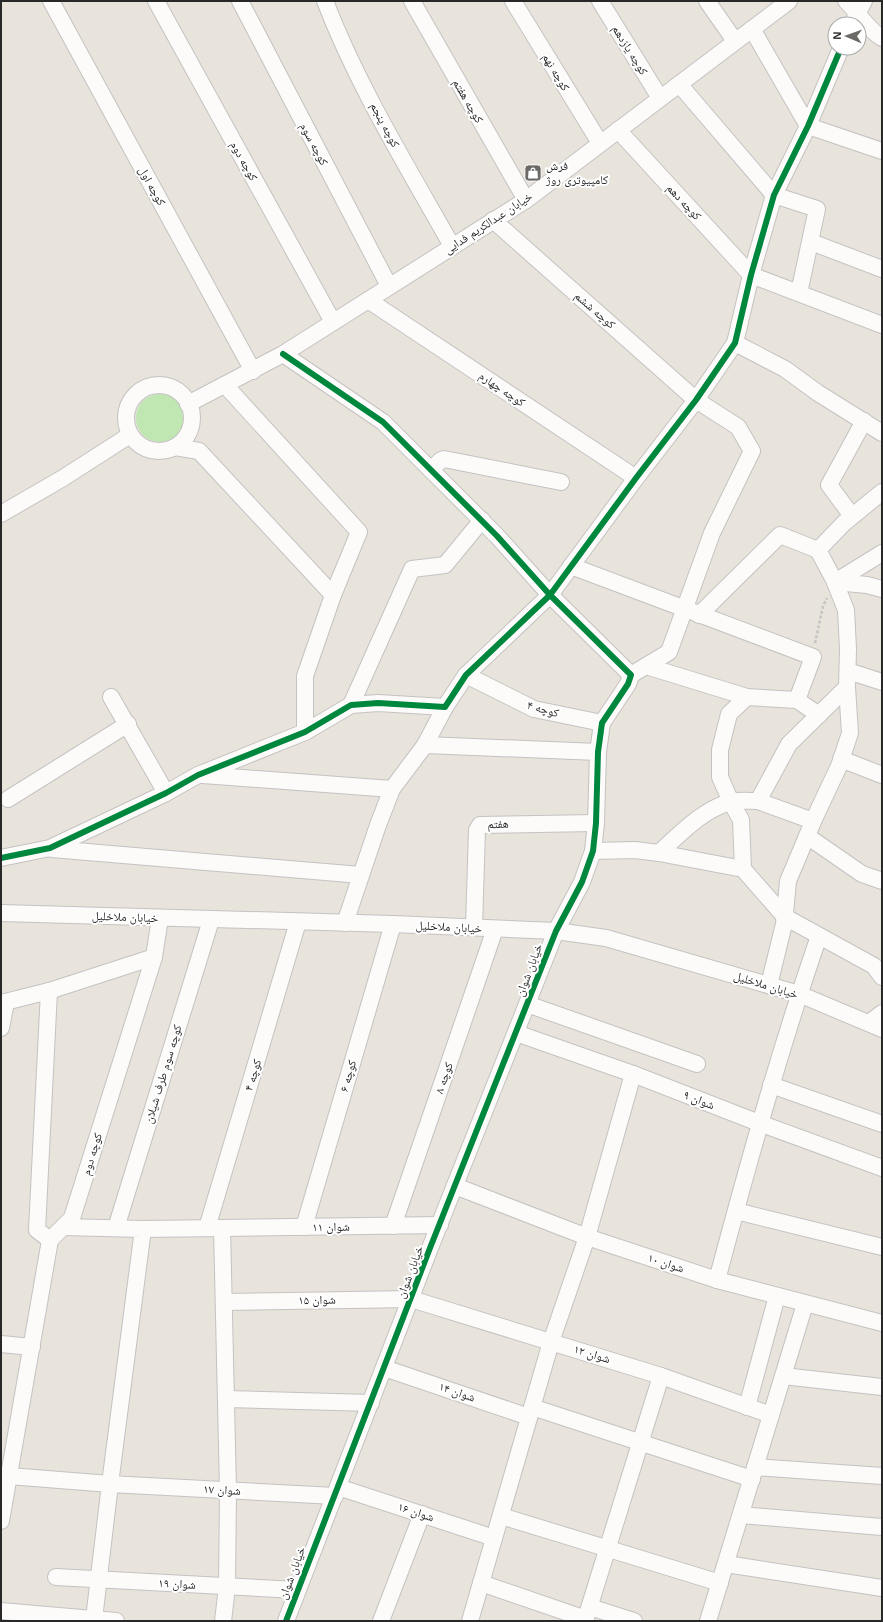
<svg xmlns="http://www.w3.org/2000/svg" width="883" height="1622" font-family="Arial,'Noto Naskh Arabic',sans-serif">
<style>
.green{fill:#c0e6b2}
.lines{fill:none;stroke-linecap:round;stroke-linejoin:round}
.minor-casing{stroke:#c4c2c2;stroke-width:18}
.path{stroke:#c5c4c3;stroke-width:2.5;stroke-dasharray:3 2;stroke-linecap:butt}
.minor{stroke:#fcfbfa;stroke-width:16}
.cycleway-casing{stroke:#fff;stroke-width:8}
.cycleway{stroke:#00873e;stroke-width:6}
.labels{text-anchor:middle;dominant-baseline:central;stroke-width:4;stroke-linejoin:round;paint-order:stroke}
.street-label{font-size:12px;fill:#282828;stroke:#fff}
.poi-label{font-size:12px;fill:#282828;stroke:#fff;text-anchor:start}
</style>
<rect width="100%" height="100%" fill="#e8e4dc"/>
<circle class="green" cx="160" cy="418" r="24"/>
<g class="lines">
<g class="minor-casing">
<g id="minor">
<polyline points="51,1 253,371"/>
<polyline points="156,1 333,322"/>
<polyline points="240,1 389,286"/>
<path d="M325 1C358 87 407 166 452 246"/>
<polyline points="412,1 526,200"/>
<polyline points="513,1 600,143"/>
<polyline points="600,1 660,98"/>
<polyline points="707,1 735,41"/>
<path d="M846 1C859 13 867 29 882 38"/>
<polyline points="852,24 864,1"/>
<polyline points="752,29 808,126 882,151"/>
<polyline points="679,84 774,195 817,209 799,293"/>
<polyline points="618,130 751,275 882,325"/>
<polyline points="493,220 696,400 738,427 752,451 712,533 669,652 631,675"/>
<polyline points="811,242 882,269"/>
<polyline points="368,300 636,478"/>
<polyline points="735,343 785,369 818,393 882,433"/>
<polyline points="283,354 383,422 497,536 550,595 631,675 628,684 602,723 598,752 596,823 593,851 582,882 556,931 430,1248 286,1621"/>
<circle cx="159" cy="418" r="33"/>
<polyline points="225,385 359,532 333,595"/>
<polyline points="188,404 283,354 526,200 789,1"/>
<polyline points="175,447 199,451 333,595 305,676 305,732"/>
<polyline points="431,470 441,460 444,459 561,482"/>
<polyline points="1,514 63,478 130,435"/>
<polyline points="852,516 829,485 864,421"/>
<polyline points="571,566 813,657 797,700"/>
<polyline points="835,582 882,553"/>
<polyline points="835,582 867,585 882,589"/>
<polyline points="699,615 780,535 818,550"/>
<polyline points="646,666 747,697 797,700 819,715"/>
<polyline points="848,671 882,682"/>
<polyline points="466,675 534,709 602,723"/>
<polyline points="111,697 166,793"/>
<polyline points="351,705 412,569 445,565 482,520"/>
<polyline points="425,745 598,752"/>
<polyline points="841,759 882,775"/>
<polyline points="203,775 392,789"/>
<polyline points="8,799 128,724"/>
<polyline points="758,801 813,821"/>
<polyline points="807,836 862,874 882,881"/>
<polyline points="52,849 361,875"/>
<path d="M593 851 635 850 659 853C680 834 702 810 730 802 739 800 749 801 758 801L789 744 847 687"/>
<polyline points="659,853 743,869 785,917 874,966 882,977"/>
<polyline points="1,858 50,848 166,793 198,775 305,732 351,705 378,703 445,707 466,675 550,595 636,478 696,400 735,343 751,275 774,195 808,126 841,48"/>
<polyline points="743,869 741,820 731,802 720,777 720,750 729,714 747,697"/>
<polyline points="1,913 393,924 556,931 606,938 799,994 882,1029"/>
<polyline points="345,923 378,825 392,789 425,745 445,707"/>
<polyline points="474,927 477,830 480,825 596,823"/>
<polyline points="769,985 784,924 788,881 815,817 839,766 850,733 847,687 848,649 846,610 834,580 818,550 844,523 882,492"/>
<polyline points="49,991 37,1230 50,1240"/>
<polyline points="1,1003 49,991 154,957 160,918"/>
<polyline points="527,1004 697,1064"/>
<polyline points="869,1023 882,1013"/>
<polyline points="1,1028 6,1002"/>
<polyline points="516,1033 633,1074 759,1123 882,1168"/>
<polyline points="771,1085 882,1124"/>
<polyline points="455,1186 587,1237 717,1280 882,1323"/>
<polyline points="736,1211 882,1247"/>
<polyline points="393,1226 495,929"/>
<polyline points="63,1227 143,1229 110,1484 335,1496"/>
<polyline points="304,1227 393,924"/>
<polyline points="116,1228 211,920"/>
<polyline points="207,1228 298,922"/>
<polyline points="222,1228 440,1225"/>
<polyline points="143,1229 222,1228 228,1490 227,1587 223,1621"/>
<path d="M717 1280C748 1164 780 1049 819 936"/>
<polyline points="224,1302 411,1299 661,1376 771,1415"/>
<polyline points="1,1344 32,1347"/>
<polyline points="384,1368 529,1417"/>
<polyline points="783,1376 882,1387"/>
<polyline points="226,1399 371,1403"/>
<polyline points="532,1407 752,1479"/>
<polyline points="747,1407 777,1296"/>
<polyline points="755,1467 882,1476"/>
<polyline points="9,1476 110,1484 94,1619"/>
<polyline points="338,1487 494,1538"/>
<polyline points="741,1515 882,1527"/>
<polyline points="501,1516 720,1583"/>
<polyline points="1,1521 50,1240 72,1218 154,957"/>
<polyline points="726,1564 882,1588"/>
<polyline points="56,1577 297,1590"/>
<polyline points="481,1583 586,1619"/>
<polyline points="590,1607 634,1621"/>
<polyline points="1,1611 116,1621"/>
<polyline points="381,1621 422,1514"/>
<polyline points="470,1621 551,1342 587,1237 633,1074"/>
<polyline points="585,1621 661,1376"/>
<polyline points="708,1621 805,1304"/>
</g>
</g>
<polyline class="path" points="815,643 823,606 827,598"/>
<use href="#minor" class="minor"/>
<g class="cycleway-casing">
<g id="cycleway">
<polyline points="283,354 383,422 497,536 550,595 631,675 628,684 602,723 598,752 596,823 593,851 582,882 556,931 430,1248 286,1621"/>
<polyline points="1,858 50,848 166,793 198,775 305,732 351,705 378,703 445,707 466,675 550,595 636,478 696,400 735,343 751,275 774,195 808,126 841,48"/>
</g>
</g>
<use href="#cycleway" class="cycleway"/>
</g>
<defs>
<g id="shop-square" transform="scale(0.9)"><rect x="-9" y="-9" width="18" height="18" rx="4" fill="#6b6a67" stroke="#fff"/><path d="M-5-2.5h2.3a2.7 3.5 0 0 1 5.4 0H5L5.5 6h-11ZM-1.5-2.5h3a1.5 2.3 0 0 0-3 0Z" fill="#fff"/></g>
</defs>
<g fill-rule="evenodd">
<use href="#shop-square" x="533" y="173"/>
</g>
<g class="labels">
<g class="street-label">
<text transform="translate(630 50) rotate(58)">کوچه یازدهم</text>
<text transform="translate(556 72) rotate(59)">کوچه نهم</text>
<text transform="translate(468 101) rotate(60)">کوچه هفتم</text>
<text transform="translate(385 125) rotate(62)">کوچه پنجم</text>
<text transform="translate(314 144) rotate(62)">کوچه سوم</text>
<text transform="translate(244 161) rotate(61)">کوچه دوم</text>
<text transform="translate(152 186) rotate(61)">کوچه اول</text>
<text transform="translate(684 202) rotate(47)">کوچه دهم</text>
<text transform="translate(488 223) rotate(-33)">خیابان عبدالکریم فدایی</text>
<text transform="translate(595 310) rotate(41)">کوچه ششم</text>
<text transform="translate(502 389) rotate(34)">کوچه چهارم</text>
<text transform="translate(543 709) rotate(16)">کوچه ۴</text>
<text transform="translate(498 824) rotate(-2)">هفتم</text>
<text transform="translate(125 917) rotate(2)">خیابان ملاخلیل</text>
<text transform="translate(449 927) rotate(3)">خیابان ملاخلیل</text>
<text transform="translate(529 970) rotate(-69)">خیابان شوان</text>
<text transform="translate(766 985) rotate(17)">خیابان ملاخلیل</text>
<text transform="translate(163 1074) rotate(-73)">کوچه سوم طرف شیلان</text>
<text transform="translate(253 1075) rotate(-73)">کوچه ۴</text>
<text transform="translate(348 1076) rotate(-74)">کوچه ۶</text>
<text transform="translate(444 1078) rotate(-71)">کوچه ۸</text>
<text transform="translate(699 1100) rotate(21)">شوان ۹</text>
<text transform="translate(92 1154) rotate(-73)">کوچه دوم</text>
<text transform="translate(331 1227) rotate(-1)">شوان ۱۱</text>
<text transform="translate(666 1263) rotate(18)">شوان ۱۰</text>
<text transform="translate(410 1272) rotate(-69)">خیابان شوان</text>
<text transform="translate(317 1300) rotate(-1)">شوان ۱۵</text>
<text transform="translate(592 1354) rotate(17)">شوان ۱۲</text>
<text transform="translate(457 1392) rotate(19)">شوان ۱۴</text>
<text transform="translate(222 1490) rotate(3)">شوان ۱۷</text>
<text transform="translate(416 1512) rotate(18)">شوان ۱۶</text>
<text transform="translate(292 1573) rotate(-69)">خیابان شوان</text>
<text transform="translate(177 1584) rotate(3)">شوان ۱۹</text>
</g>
<g class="poi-label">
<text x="546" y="166">فرش<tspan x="546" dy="14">کامپیوتری روژ</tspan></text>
</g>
</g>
<rect width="883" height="1622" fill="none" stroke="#282828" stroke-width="4"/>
<g transform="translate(847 36) rotate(272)"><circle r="19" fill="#ffffff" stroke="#a9a9a9"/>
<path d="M0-3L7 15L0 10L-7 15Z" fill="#6b6a67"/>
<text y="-6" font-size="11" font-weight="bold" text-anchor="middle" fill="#282828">N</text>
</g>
</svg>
